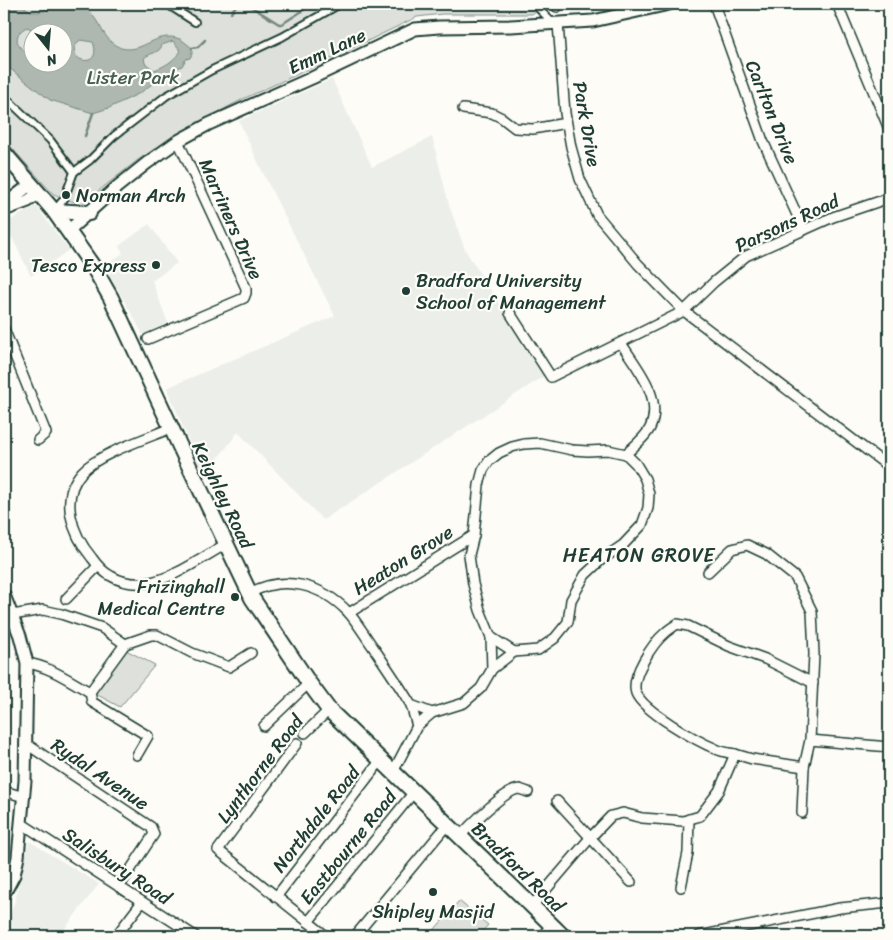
<svg xmlns="http://www.w3.org/2000/svg" width="893" height="940" font-family="Sriracha,sans-serif">
<style>
.built{fill:#eceee9}
.green{fill:#dde0db;stroke:#7e8e88;fill-rule:evenodd}
.water{fill:#aeb8b1;stroke:#75877f;fill-rule:evenodd}
.lines{fill:none;stroke-linecap:round;stroke-linejoin:round}
.stream{stroke:#75877f;stroke-width:2.5}
.pedestrian-casing{stroke:#1f3d34;stroke-width:10}
.minor-casing{stroke:#1f3d34;stroke-width:12}
.tertiary-casing{stroke:#1f3d34;stroke-width:15}
.trunk-casing{stroke:#1f3d34;stroke-width:18}
.pedestrian{stroke:#fdfcf7;stroke-width:6}
.minor{stroke:#fdfcf7;stroke-width:9}
.tertiary{stroke:#fdfcf7;stroke-width:11}
.trunk{stroke:#fdfcf7;stroke-width:14}
.poi-dot{fill:#1f3d34;stroke:#fdfcf7;stroke-width:2}
.labels{text-anchor:middle;dominant-baseline:central;stroke-width:4.5;stroke-linejoin:round;paint-order:stroke}
.street-label{font-size:19px;fill:#1f3d34;stroke:#fdfcf7}
.park-label{font-size:19px;fill:#455e55;stroke:#fdfcf7}
.poi-label{font-size:19px;fill:#1f3d34;stroke:#fdfcf7;text-anchor:start}
.neighbourhood-label{font-size:20px;letter-spacing:1px;fill:#1f3d34;stroke:#fdfcf7}
</style>
<rect width="100%" height="100%" fill="#fdfcf7"/>
<filter id="ink" filterUnits="userSpaceOnUse"><feTurbulence type="fractalNoise" baseFrequency=".02" numOctaves="2"/><feDisplacementMap in="SourceGraphic" scale="10" xChannelSelector="R" yChannelSelector="G"/><feConvolveMatrix kernelMatrix="1 2 1 2 8 2 1 2 1" color-interpolation-filters="sRGB"/></filter>
<g filter="url(#ink)">
<g class="built">
<polygon points="332,79 372,167 432,137 449,205 465,250 539,366 544,376 323,520 238,432 204,477 167,388 335,316 264,175 239,121"/>
<polygon points="36,206 69,250 31,276 5,223"/>
<polygon points="149,224 177,263 152,281 168,323 143,335 133,316 104,266 123,253 119,246"/>
<polygon points="29,841 99,884 59,936 4,936 4,930 15,901"/>
</g>
<g class="green">
<path d="M4 4H545L532 14H442L417 17 320 64 245 98 190 127 138 160 82 204 64 199 52 193 4 139ZM32 32H62V62H32Z"/>
<polygon points="126,650 155,665 120,707 94,693"/>
<polygon points="459,901 488,925 478,936 429,936"/>
</g>
<path class="water" d="M4 4C8 4 15 3 19 4 25 5 28 12 35 12 42 13 47 8 53 5 61 1 78 4 86 9 101 20 103 42 121 48 144 54 155 30 180 39 184 41 188 45 192 48V54L190 58 186 59 182 66 168 72 140 93 109 108 93 113 50 100 4 64ZM27 27 31 29 35 28 40 32H62V62H32V53C16 51 11 34 27 27ZM80 40 93 42C104 73 59 60 80 40ZM173 41 181 51C173 61 166 66 154 70L145 63 144 58C151 52 159 54 162 45Z"/>
<g class="lines">
<g class="stream">
<polyline points="247,4 279,24 282,24 313,4"/>
<polyline points="231,13 237,4"/>
<polyline points="192,48 198,47 205,40"/>
<polyline points="85,136 93,113"/>
</g>
<g class="pedestrian-casing">
<g id="pedestrian">
<polyline points="167,4 195,22"/>
<polyline points="534,4 553,23"/>
<polyline points="4,96 50,140 74,172 64,199 55,210"/>
<polyline points="74,172 90,160 114,136 166,96 212,70 282,37 340,4"/>
</g>
</g>
<g class="minor-casing">
<g id="minor">
<polyline points="714,4 763,141 804,230"/>
<polyline points="837,4 889,129"/>
<polyline points="557,7 557,4"/>
<polyline points="558,24 565,113 571,147 580,179 597,215 638,264 684,311 889,467"/>
<polyline points="463,109 492,113 502,118 515,128 533,129 566,123"/>
<polyline points="510,313 551,377 684,311 714,282 746,256 833,217 889,198"/>
<polyline points="4,329 46,433 38,440"/>
<polyline points="148,339 244,298 246,293 246,288 178,141"/>
<path d="M621 343C636 367 664 397 650 428 645 438 634 446 626 454L636 464 645 479 649 494 648 508 642 525 623 545 601 560 585 575 571 600 568 622 555 638 538 650 514 652 491 637 480 610 473 584 469 555 474 535 479 485 483 470 489 461 499 453 512 447 524 444 540 443 572 450 588 451 608 450 626 454"/>
<path d="M171 428C148 438 98 454 82 472 59 498 72 534 92 558 97 565 103 572 111 576 121 582 133 584 144 583 171 581 203 557 226 544"/>
<polyline points="708,572 732,549 747,545 766,554 795,577 812,611 814,654 810,740"/>
<path d="M250 593C284 574 322 585 348 612 357 622 365 636 373 647 386 666 399 685 411 705L432 713"/>
<polyline points="66,599 98,566"/>
<polyline points="349,613 474,535"/>
<polyline points="12,615 43,610 61,614 102,628 125,644"/>
<polyline points="491,637 492,669"/>
<polyline points="125,644 151,635 157,635 192,653 229,667 251,653"/>
<path d="M27 663C49 666 70 681 90 692L92 702 148 736 137 755"/>
<polyline points="90,692 125,644"/>
<polyline points="411,705 417,726"/>
<polyline points="264,726 309,683"/>
<polyline points="305,733 329,710"/>
<polyline points="25,743 151,827 154,834 119,887"/>
<polyline points="297,743 218,850 326,936"/>
<path d="M735 754C729 753 722 752 716 749 697 741 643 711 636 693 630 677 653 643 665 633 668 630 673 627 677 624L688 626 729 646 765 659 813 683"/>
<polyline points="393,772 417,726 432,713 464,703 481,688 492,669 514,652"/>
<polyline points="4,791 24,797"/>
<polyline points="557,801 631,882"/>
<polyline points="802,813 804,767"/>
<polyline points="21,823 195,936"/>
<path d="M459 837C470 826 505 789 520 789 522 790 525 791 528 792"/>
<polyline points="681,887 688,853 689,819"/>
<polyline points="276,897 381,760"/>
<polyline points="532,906 590,838 611,816 623,813 642,818 683,821 700,816 719,791 735,754 752,759 804,767 810,740 889,747"/>
<polyline points="308,922 414,792"/>
<polyline points="116,936 142,902"/>
<polyline points="355,936 447,825"/>
<polyline points="542,936 551,926"/>
<polyline points="699,936 840,908 889,903"/>
</g>
</g>
<g class="tertiary-casing">
<g id="tertiary">
<polyline points="6,209 13,198 31,184"/>
<polyline points="4,210 28,201 39,193"/>
<polyline points="68,231 117,187 147,163 178,141 209,124 312,78 415,29 439,27 511,26 593,21 669,4"/>
<polyline points="4,595 20,636 27,663 25,781 21,823 18,857 14,875 4,894"/>
</g>
</g>
<g class="trunk-casing">
<g id="trunk">
<polyline points="4,153 54,211 94,268 111,298 182,451 252,598 309,683 329,710 563,936"/>
<polyline points="54,211 89,213"/>
</g>
</g>
<use href="#pedestrian" class="pedestrian"/>
<use href="#minor" class="minor"/>
<use href="#tertiary" class="tertiary"/>
<use href="#trunk" class="trunk"/>
</g>
</g>
<g class="poi-dot">
<circle cx="66" cy="195" r="5"/>
<circle cx="156" cy="265" r="5"/>
<circle cx="406" cy="291" r="5"/>
<circle cx="235" cy="597" r="5"/>
<circle cx="433" cy="892" r="5"/>
</g>
<g class="labels">
<g class="street-label">
<text transform="translate(327 51) rotate(-25)">Emm Lane</text>
<text transform="translate(772 112) rotate(68)">Carlton Drive</text>
<text transform="translate(587 124) rotate(80)">Park Drive</text>
<text transform="translate(231 219) rotate(66)">Marriners Drive</text>
<text transform="translate(787 223) rotate(-25)">Parsons Road</text>
<text transform="translate(223 495) rotate(64)">Keighley Road</text>
<text transform="translate(403 560) rotate(-32)">Heaton Grove</text>
<text transform="translate(260 769) rotate(-53)">Lynthorne Road</text>
<text transform="translate(100 774) rotate(34)">Rydal Avenue</text>
<text transform="translate(316 819) rotate(-52)">Northdale Road</text>
<text transform="translate(348 847) rotate(-51)">Eastbourne Road</text>
<text transform="translate(117 866) rotate(33)">Salisbury Road</text>
<text transform="translate(518 867) rotate(44)">Bradford Road</text>
</g>
<g class="park-label">
<text x="133" y="77">Lister Park</text>
</g>
<g class="poi-label">
<text x="76" y="195">Norman Arch</text>
<text x="146" y="265" text-anchor="end">Tesco Express</text>
<text x="416" y="280">Bradford University<tspan x="416" dy="22">School of Management</tspan></text>
<text x="225" y="586" text-anchor="end">Frizinghall<tspan x="225" dy="22">Medical Centre</tspan></text>
<text x="433" y="911" text-anchor="middle">Shipley Masjid</text>
</g>
<g class="neighbourhood-label">
<text x="639" y="555">HEATON GROVE</text>
</g>
</g>
<rect width="893" height="940" fill="none" stroke="#fdfcf7" stroke-width="20"/>
<rect x="10" y="10" width="873" height="920" fill="none" stroke="#1f3d34" stroke-width="2" filter="url(#ink)"/>
<g transform="translate(48 48) rotate(163)"><circle r="24" fill="#fdfcf7" stroke="#a4b0a9"/>
<path d="M0-4L9 19L0 12L-9 19Z" fill="#1f3d34"/>
<text y="-8" font-size="14" font-weight="bold" text-anchor="middle" fill="#1f3d34">N</text>
</g>
</svg>
